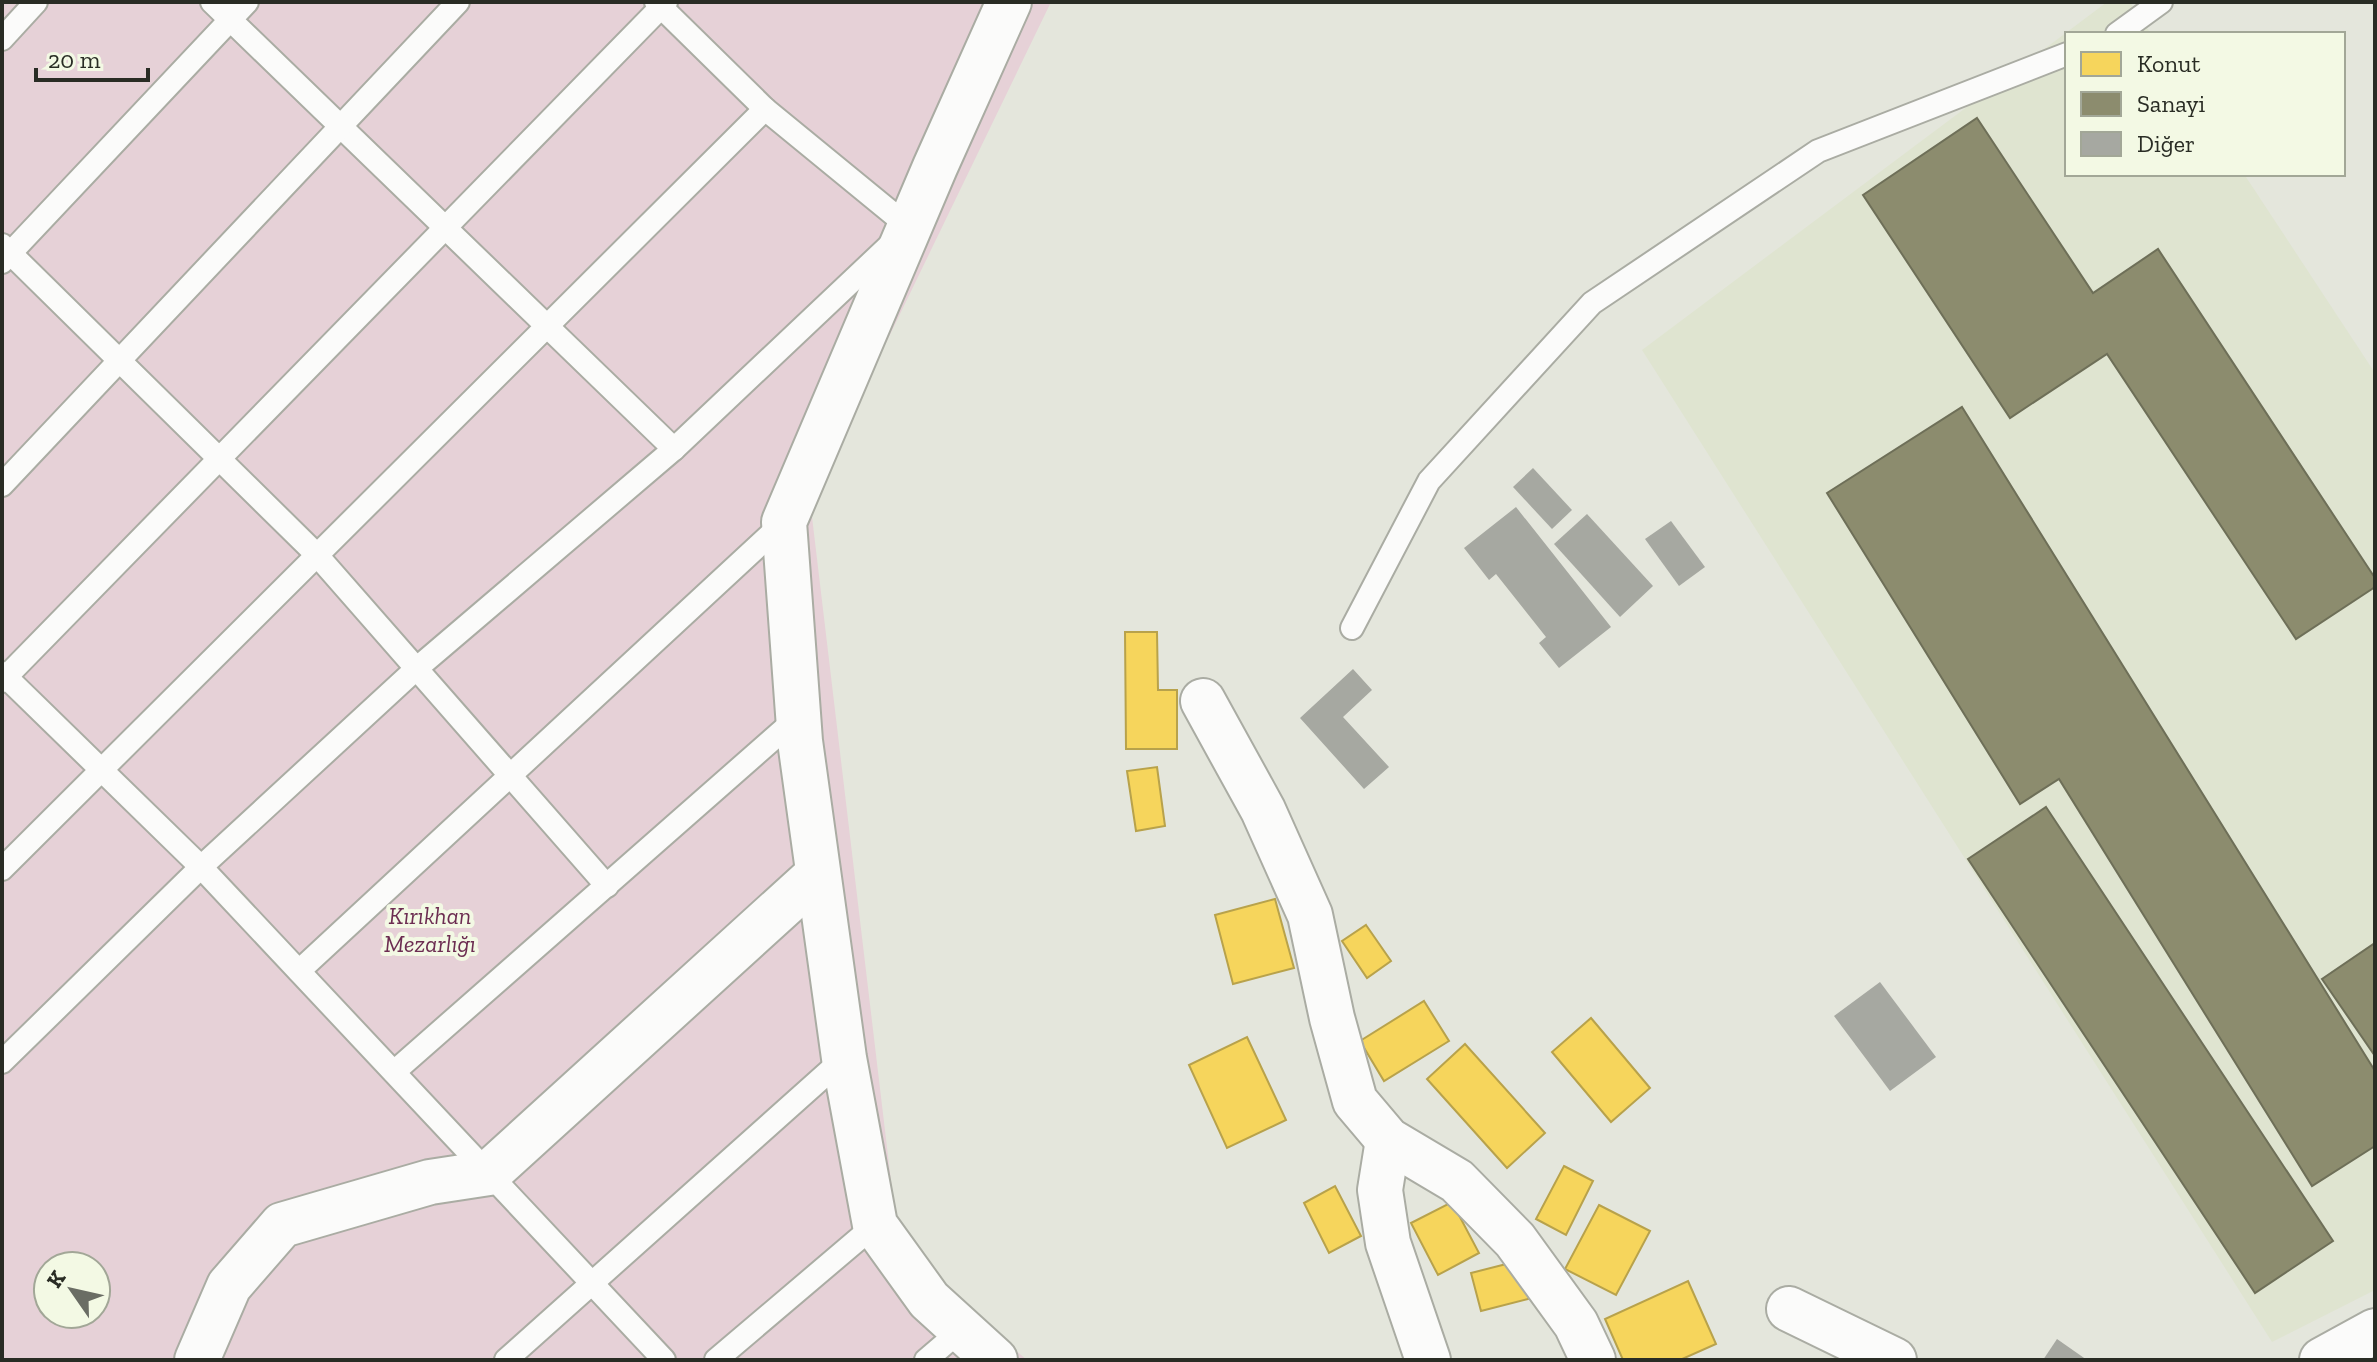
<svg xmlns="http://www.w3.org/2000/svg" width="2377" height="1362" font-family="'Zilla Slab',serif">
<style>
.built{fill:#dfe4d0}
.green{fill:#e6d1d7;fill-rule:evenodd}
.homes{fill:#f6d55c;stroke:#b8a24b;stroke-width:2}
.industry{fill:#8c8c6e;stroke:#6e6f58;stroke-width:2}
.building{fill:#a6a8a1}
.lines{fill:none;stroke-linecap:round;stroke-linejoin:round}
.service-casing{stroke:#aaaca3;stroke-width:26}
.minor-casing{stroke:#aaaca3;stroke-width:48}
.service{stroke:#fbfbfa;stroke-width:22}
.minor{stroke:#fbfbfa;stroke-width:44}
.labels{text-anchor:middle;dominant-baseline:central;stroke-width:8;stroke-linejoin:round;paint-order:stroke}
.park-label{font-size:24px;font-style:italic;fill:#6c2d51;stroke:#f3f9e4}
</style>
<rect width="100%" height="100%" fill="#e4e6dc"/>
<polygon class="built" points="2107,2 2130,2 2151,34 2067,34 2067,174 2244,174 2375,373 2375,1290 2272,1342 1642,350"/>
<path class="green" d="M2 2H1051L810 500 896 1223 936 1283 1027 1360H2ZM48 1266H96V1314H48Z"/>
<g class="homes">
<polygon points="1125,632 1157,632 1158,690 1177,690 1177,749 1126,749"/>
<polygon points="1157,767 1165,826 1136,831 1127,771"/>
<polygon points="1275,899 1294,968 1233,984 1215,915"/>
<polygon points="1366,925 1391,961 1367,978 1342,941"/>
<polygon points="1424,1001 1449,1041 1384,1081 1360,1041"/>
<polygon points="1591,1018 1650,1088 1611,1122 1552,1052"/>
<polygon points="1247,1037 1286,1120 1227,1148 1189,1065"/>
<polygon points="1465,1044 1545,1133 1507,1168 1427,1079"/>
<polygon points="1564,1166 1593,1181 1566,1235 1536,1219"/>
<polygon points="1335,1186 1361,1236 1329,1253 1304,1203"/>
<polygon points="1452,1202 1479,1253 1438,1275 1411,1223"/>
<polygon points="1599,1205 1650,1231 1616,1295 1565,1269"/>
<polygon points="1522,1260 1532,1298 1481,1311 1471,1273"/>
<polygon points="1688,1281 1716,1344 1680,1360 1623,1360 1605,1319"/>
</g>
<g class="industry">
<polygon points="1977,118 2093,293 2158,249 2375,578 2375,587 2296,639 2107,354 2010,418 1863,195"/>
<polygon points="1962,407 2375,1071 2375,1146 2312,1186 2059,779 2020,804 1827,493"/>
<polygon points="2046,807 2333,1241 2255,1293 1968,859"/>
<polygon points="2375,943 2375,1056 2322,979"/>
</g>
<g class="building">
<polygon points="1533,468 1572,510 1552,529 1513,487"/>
<polygon points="1516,507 1611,627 1559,668 1539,643 1546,637 1496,574 1489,580 1464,548"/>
<polygon points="1587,514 1653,586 1620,617 1554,544"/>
<polygon points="1671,521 1705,567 1679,586 1645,539"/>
<polygon points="1353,669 1372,690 1343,717 1389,767 1364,789 1300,718"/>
<polygon points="1880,982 1936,1057 1890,1091 1834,1016"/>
<polygon points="2057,1339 2087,1360 2043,1360"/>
</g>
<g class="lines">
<g class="service-casing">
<g id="service">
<polyline points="212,2 674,449"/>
<polyline points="2117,34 2161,2"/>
<polyline points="2,39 36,2"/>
<polyline points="2,245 316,554 607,886"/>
<polyline points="2,262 247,2"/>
<polyline points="2,485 458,2"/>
<polyline points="1352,628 1429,481 1592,303 1818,151 2067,54"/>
<polyline points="2,673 201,867 664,1360"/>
<polyline points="2,681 666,2"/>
<polyline points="2,869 765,109"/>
<polyline points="299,971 784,522"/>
<polyline points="2,1062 201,867 416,669 674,449 909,227 765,109 656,2"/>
<polyline points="394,1072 798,717"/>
<polyline points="506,1360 844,1058"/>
<polyline points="716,1360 875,1225"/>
<polyline points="926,1360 961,1330"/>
</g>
</g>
<g class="minor-casing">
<g id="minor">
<polyline points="1203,701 1263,810 1310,915 1332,1018 1355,1101 1388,1140 1457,1181 1515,1240 1576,1324 1593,1360"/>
<polyline points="1388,1140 1380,1190 1388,1243 1428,1360"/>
<polyline points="1789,1309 1894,1360"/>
<polyline points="197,1360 229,1286 282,1225 430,1182 489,1173 818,874"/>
<polyline points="995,1360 929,1300 875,1225 844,1058 800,741 784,522 935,167 1009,2"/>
<polyline points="2322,1360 2375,1331"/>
</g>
</g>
<use href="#service" class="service"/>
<use href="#minor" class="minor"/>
</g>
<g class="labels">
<g class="park-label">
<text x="430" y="915">Kırıkhan<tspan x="430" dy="28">Mezarlığı</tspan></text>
</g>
</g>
<rect width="2377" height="1362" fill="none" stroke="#292c24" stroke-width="8"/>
<rect x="2065" y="32" width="280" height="144" fill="#f3f9e4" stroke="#a2a797" stroke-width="2"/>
<rect x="2081" y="52" width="40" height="24" fill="#f6d55c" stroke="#a2a797" stroke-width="2"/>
<text x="2137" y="72" font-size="24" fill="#292c24">Konut</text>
<rect x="2081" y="92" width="40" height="24" fill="#8c8c6e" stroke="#a2a797" stroke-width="2"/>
<text x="2137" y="112" font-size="24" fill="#292c24">Sanayi</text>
<rect x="2081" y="132" width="40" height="24" fill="#a6a8a1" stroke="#a2a797" stroke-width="2"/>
<text x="2137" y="152" font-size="24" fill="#292c24">Diğer</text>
<g transform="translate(72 1290) rotate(304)"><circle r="38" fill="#f3f9e4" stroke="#a2a797" stroke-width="2"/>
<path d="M0-6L14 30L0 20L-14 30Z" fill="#6a6d64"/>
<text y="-12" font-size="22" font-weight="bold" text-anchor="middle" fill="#292c24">K</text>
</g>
<path d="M36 68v12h112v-12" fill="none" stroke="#292c24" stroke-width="4"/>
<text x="48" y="68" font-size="24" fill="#292c24" stroke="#f3f9e4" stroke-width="6" paint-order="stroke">20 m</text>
</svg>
